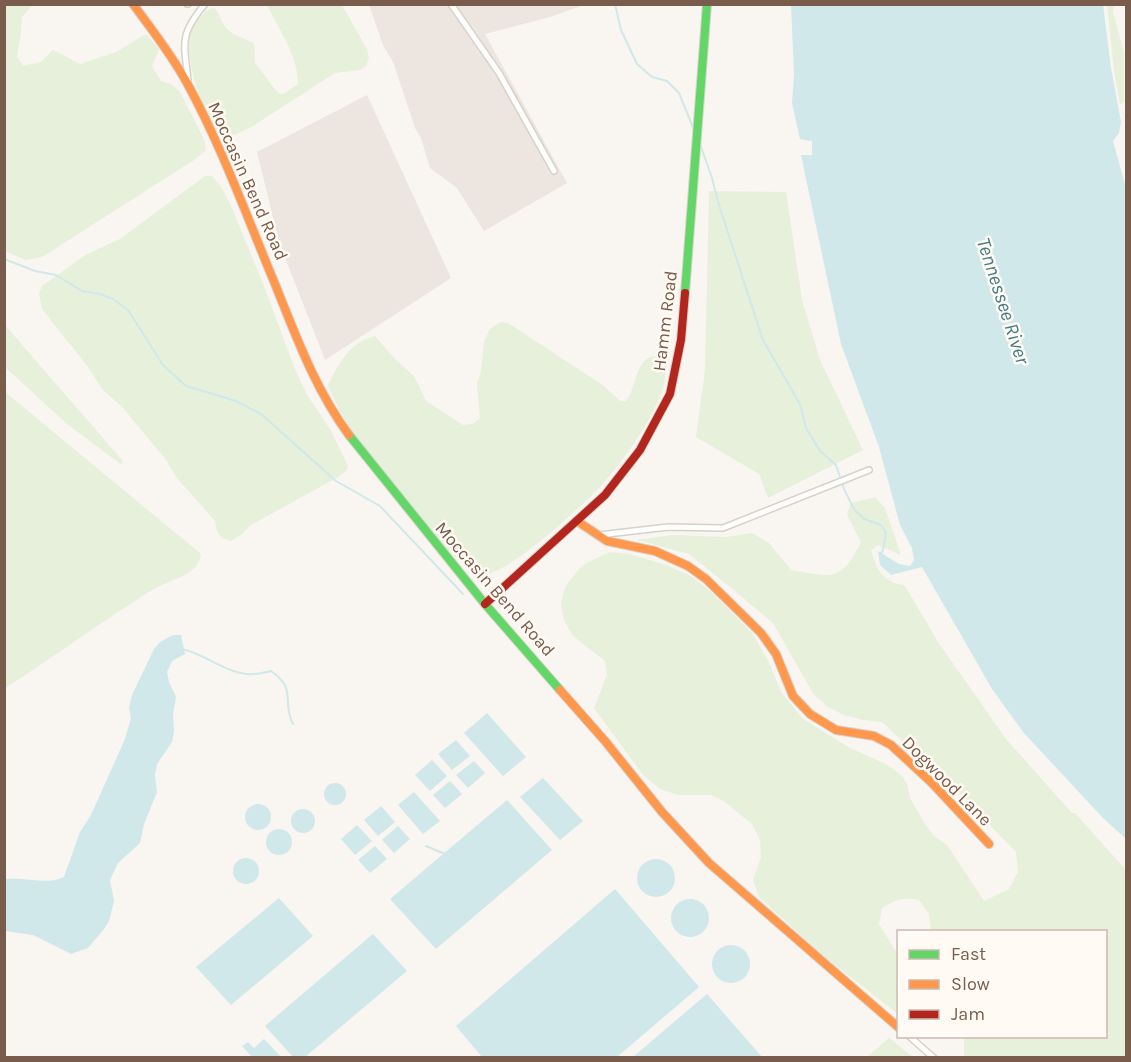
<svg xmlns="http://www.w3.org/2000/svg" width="1131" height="1062" font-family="Karla,sans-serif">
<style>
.industrial{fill:#ede5e0}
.green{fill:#e7f0db}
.water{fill:#d0e8ea}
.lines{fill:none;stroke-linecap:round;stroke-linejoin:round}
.stream{stroke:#d0e8ea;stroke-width:2}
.street-casing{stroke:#d7d1cb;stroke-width:8}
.fast-casing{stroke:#d9d2cb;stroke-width:10}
.slow-casing{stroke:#d9d2cb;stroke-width:10}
.jam-casing{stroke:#d9d2cb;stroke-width:10}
.street{stroke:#fefefd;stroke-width:5}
.fast{stroke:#63d668;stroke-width:8}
.slow{stroke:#ff974d;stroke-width:8}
.jam{stroke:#b3261e;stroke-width:8}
.labels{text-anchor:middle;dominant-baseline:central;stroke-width:5;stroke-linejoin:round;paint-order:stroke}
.street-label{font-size:18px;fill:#7a5c4d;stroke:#fffaf3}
.water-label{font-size:20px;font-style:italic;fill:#437c86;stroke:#fffaf3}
</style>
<rect width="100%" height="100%" fill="#f9f5f0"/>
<g class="industrial">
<polygon points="369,5 584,5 550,17 485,34 567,183 484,231 457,188 430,168 421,138 415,128 393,62 383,45"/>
<polygon points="367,95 451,278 325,360 279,242 257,152"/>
</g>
<g class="green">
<polygon points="4,5 32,5 22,17 21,33 17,56 23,66 41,62 53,50 80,64 116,52 146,34 159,49 152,66 161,81 171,84 180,92 204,139 206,150 194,160 42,257 26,260 5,251"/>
<path d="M267 5H342L367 49 369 58 366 66 360 70 335 73 253 126 226 139C205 129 183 54 190 32 194 23 201 16 207 10L214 8C221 14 219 19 224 25 230 35 244 38 254 43L255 63 278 93 284 94 298 84C298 55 279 30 267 5Z"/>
<polygon points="1107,5 1114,5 1113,12 1124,52 1124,102 1120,104 1114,70"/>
<polygon points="205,176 212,176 222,188 231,206 262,281 296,372 308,396 330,429 348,466 346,471 338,477 251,525 242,534 231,541 222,538 217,531 215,521 176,477 167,461 123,408 103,390 88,367 42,309 39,293 42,286 87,254 120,239"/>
<polygon points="709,191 786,192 802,300 820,360 863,450 768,498 759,474 696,437 705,370"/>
<path d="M500 322 508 323 604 386 620 401H626C637 389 635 354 658 356 662 363 666 369 665 377 663 407 621 464 601 486 583 505 505 578 482 574 453 569 370 457 351 430 342 416 334 401 328 385 339 363 350 342 375 336L395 359 414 376 426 401 463 425 473 424 480 418 477 383 481 371 484 342 490 329Z"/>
<polygon points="4,324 122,460 122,465 67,424 5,367"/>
<path d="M5 392 201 554C199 572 179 578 164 584 150 590 137 600 124 608 84 634 45 663 5 688Z"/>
<path d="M875 497 885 508 901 555 878 545 871 550C874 561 879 575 890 581 895 584 901 584 905 586L938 642 1006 739 1072 813H1075L1126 870V1057L966 1058 964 1055V1037L1106 1036V932L931 931 929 914 919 900C904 896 895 900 882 908L879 924 898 955V1014L825 957 759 897 753 880 761 857 760 840 752 824 725 802 711 795H678L660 789 643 775 594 708 607 675 605 661 573 636 564 620 561 605 563 594 566 586 578 570 586 563 610 552 629 554 663 564 689 575 711 592 752 633 768 660 781 692 803 719 850 748 888 765 903 777 907 784 910 798 925 824 934 836 947 845 984 901 1009 889 1018 872 1016 852 959 793 882 722 863 720 844 715 828 707 814 695 773 623 735 591 689 554 637 540 673 535 726 537 752 533 769 543 791 570C831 577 841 583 861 542L847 515 851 503Z"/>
<polygon points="889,1038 913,1057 867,1057"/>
</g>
<g class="water">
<polygon points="791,5 1103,5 1111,68 1121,122 1119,133 1113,141 1126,188 1126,839 1103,818 1023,732 992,689 922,567 891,575 880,565 878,551 899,564 910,566 914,560 912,548 900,525 879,447 841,344 801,155 812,155 812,141 800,139 792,103 794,74"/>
<path d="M173 635H181L185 654 172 661 167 672 169 682 176 697 173 715 174 731 172 742 157 764 155 775 157 792 144 824 140 843 118 863 110 880 114 901 109 921 104 929 88 948 71 954 33 935 5 931V879C25 876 46 886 64 877L80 832 91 815 125 739 131 718 129 708 132 695 154 649 160 642Z"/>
<polygon points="487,713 526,757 503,776 464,733"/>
<polygon points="456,740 470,756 452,770 438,754"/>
<polygon points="432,760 447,776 430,791 415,775"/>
<polygon points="474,761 485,773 468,788 456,775"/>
<polygon points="543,778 583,821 560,840 520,797"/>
<polygon points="450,781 462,794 445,808 433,795"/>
<circle cx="335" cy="794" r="11"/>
<polygon points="414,792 440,821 423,834 398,805"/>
<polygon points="507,800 552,850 436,949 390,899"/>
<circle cx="258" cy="817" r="13"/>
<polygon points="381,806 395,822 378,836 364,820"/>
<circle cx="303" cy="821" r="12"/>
<polygon points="357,825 372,841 355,855 341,839"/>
<polygon points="398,826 410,839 394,853 382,840"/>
<circle cx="279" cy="842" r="13"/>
<polygon points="375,846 387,859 370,873 358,860"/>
<circle cx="246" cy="871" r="13"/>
<circle cx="656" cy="878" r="19"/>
<polygon points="615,889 699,987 617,1057 482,1057 456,1026"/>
<polygon points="279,898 313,936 231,1005 196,967"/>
<circle cx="690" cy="918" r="19"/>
<polygon points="373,934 407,971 305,1057 293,1057 265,1026"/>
<circle cx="731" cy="964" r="19"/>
<polygon points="707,994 762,1057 633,1057"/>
<polygon points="264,1039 281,1057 252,1057 242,1046 248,1042 254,1048"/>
</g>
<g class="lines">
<g class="stream">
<polyline points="615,4 621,30 637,64 652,77 667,81 679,93 694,130"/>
<polyline points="700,144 712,178 718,202 763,340 800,404 806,428 820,451 836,465 844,489 854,509 864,519 881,525 886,533 883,550 881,553 882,554"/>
<polyline points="4,259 35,271 56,275 82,291 100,294 113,299 128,310 163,365 186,386 236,401 261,414 336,481 380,506 463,594"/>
<path d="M182 649C205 654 224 672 247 674 255 675 263 673 271 671 298 690 281 700 293 724"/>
<polyline points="426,846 445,854"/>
</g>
<g class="street-casing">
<g id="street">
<polyline points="187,4 188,4"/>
<polyline points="451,4 499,73 554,171"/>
<path d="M188 80C184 42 179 35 205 4"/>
<polyline points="599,535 668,527 723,528 869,470"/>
<polyline points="909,1036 934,1058"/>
</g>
</g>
<g class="fast-casing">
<g id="fast">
<polyline points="685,293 707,4"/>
<polyline points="349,435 485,604 560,690"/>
</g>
</g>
<g class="slow-casing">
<g id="slow">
<path d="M133 4C152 30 172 55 187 83 222 147 247 217 275 284 296 336 315 389 349 435"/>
<polyline points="577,521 607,541 655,551 688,566 706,579 761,633 776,654 793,696 810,714 836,730 874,736 891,745 931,782 989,844"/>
<polyline points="560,690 605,741 662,812 709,863 898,1027"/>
</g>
</g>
<g class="jam-casing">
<polyline id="jam" points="485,604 605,495 640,450 670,394 681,340 685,293"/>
</g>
<use href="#street" class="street"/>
<use href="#fast" class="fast"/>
<use href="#slow" class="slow"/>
<use href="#jam" class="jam"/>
</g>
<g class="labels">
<g class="street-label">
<text transform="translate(248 181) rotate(66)">Moccasin Bend Road</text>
<text transform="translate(665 321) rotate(-83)">Hamm Road</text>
<text transform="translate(495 589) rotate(49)">Moccasin Bend Road</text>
<text transform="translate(947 781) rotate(45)">Dogwood Lane</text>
</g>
<g class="water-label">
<text transform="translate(1003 301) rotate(72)">Tennessee River</text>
</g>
</g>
<rect width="1131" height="1062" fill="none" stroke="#7a5c4d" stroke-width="12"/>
<rect x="897" y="930" width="210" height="108" fill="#fffaf3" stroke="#cabbb1" stroke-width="1.5"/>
<rect x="909" y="950" width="30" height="9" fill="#63d668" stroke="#cabbb1" stroke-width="1.5"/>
<text x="951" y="960" font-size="18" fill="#7a5c4d">Fast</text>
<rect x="909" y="980" width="30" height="9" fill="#ff974d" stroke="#cabbb1" stroke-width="1.5"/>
<text x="951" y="990" font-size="18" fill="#7a5c4d">Slow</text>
<rect x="909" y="1010" width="30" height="9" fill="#b3261e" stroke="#cabbb1" stroke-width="1.5"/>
<text x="951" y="1020" font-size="18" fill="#7a5c4d">Jam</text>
</svg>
